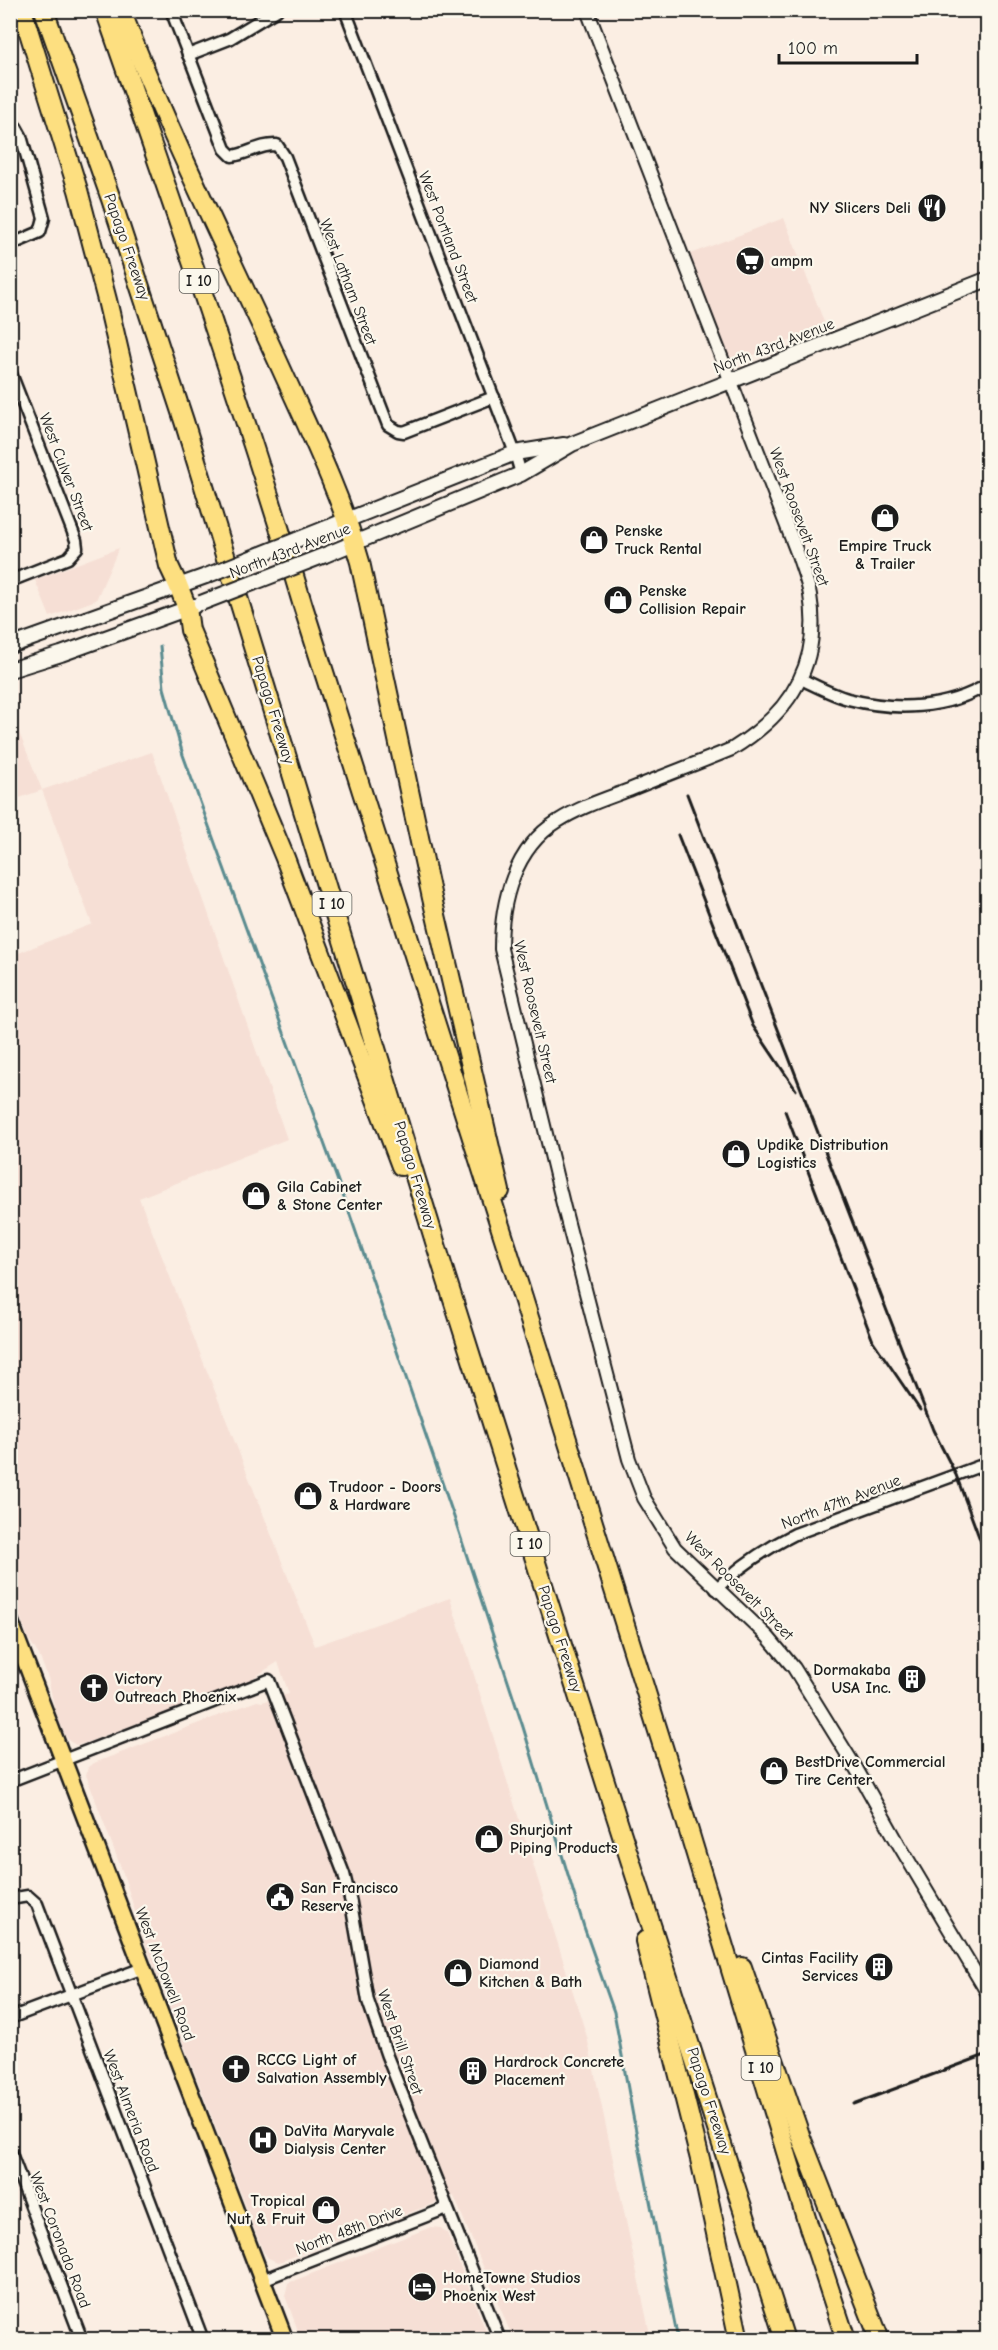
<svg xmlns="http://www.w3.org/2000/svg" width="998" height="2350" font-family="'Comic Neue',sans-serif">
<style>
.built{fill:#f6dfd5}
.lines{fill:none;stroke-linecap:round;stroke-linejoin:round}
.stream{stroke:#5a8b8f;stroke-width:3}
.minor-casing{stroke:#1c1c1c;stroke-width:15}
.tertiary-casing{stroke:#1c1c1c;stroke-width:16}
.secondary-casing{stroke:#1c1c1c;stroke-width:18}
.primary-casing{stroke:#1c1c1c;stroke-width:20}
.motorway-casing{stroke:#1c1c1c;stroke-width:22}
.minor{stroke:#fbf7ec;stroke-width:10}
.tertiary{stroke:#fbf7ec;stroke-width:12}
.secondary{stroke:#fbf7ec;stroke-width:14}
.primary{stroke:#fddf80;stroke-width:15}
.motorway{stroke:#fddf80;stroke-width:18}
.rail{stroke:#1c1c1c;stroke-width:3}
.secondary-bridge-casing{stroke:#1c1c1c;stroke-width:18;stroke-linecap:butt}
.secondary-bridge{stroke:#fbf7ec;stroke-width:14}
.labels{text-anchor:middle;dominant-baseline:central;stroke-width:4.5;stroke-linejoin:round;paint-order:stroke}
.shield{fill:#fbf7ec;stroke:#5f5e5a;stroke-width:1.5}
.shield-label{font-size:15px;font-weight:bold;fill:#1c1c1c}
.poi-label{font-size:16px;font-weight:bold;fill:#1c1c1c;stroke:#fbf7ec;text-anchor:start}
.street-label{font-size:16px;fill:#1c1c1c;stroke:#fbf7ec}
</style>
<rect width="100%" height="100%" fill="#fbeee3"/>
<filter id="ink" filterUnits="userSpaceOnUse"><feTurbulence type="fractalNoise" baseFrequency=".0167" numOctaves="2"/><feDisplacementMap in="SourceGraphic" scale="12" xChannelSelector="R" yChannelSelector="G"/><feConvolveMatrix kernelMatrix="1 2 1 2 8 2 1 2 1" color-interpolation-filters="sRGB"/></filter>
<g filter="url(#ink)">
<g class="built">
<polygon points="784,218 826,327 741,360 736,360 728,355 690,254"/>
<polygon points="119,548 96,600 50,617 35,580"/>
<polygon points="10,710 42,790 152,752 287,1139 139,1198 315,1646 450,1598 587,2037 651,2339 513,2339 454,2196 279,2262 268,2258 263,2251 144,1940 124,1876 86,1775 88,1768 94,1763 257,1701 262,1702 289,1694 278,1662 245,1683 85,1743 76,1745 69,1741 65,1735 55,1710 48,1678 39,1655 28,1638 11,1593 11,956 92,924 42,790 11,801"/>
<polygon points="431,2227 441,2228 447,2233 489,2339 301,2339 285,2296 288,2283"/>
</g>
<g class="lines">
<polyline class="stream" points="160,646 164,688 183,755 348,1209 454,1517 523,1727 584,1927 614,2012 633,2116 678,2340"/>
<g class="minor-casing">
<g id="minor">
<path d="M171 10 225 149 232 156C248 154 260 144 277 145L285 157 388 425 398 431 404 432 494 397"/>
<polyline points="345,10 515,453 521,474"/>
<polyline points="188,55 229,39 277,10"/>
<polyline points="10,126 16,127 21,136 44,218 40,232 10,245"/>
<polyline points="10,371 76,540 77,548 68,558 10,581"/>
<path d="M801 679C816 686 832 695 848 699 894 711 947 710 988 684"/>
<path d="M716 1589C740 1566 765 1549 795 1534L988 1463"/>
<polyline points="10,1781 269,1680 344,1874 351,1903 368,2001 387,2056 500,2340"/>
<polyline points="10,1899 28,1896 37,1904 203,2340"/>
<polyline points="10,2018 143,1968"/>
<polyline points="10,2151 82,2340"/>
<polyline points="262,2280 447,2208"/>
</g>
</g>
<g class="tertiary-casing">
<path id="tertiary" d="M587 10 798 555C802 568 808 582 810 595 822 665 789 714 732 749 698 763 663 776 629 790 605 799 580 807 558 821 514 848 501 902 501 949L564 1208 629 1459 644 1498 675 1548 768 1637 794 1668 857 1770 898 1843 988 1994"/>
</g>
<g class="secondary-casing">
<g id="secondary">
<polyline points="324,529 515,453 564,445"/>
<polyline points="325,555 521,474 572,444 988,279"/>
<polyline points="10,646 206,576"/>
<polyline points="10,670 61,654 194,606"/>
</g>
</g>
<g class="primary-casing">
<polyline id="primary" points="10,1621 285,2340"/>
</g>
<g class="motorway-casing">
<g id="motorway">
<polyline points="22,10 78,190 107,300 169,566 178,585 187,608 190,630 285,858 401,1166"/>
<polyline points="44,10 111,199 184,421 444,1271 616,1816 785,2340"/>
<path d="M105 10C174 208 243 405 303 606L522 1295 678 1795 806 2218 846 2340"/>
<path d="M121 10C168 132 227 250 281 368 310 432 341 495 360 562L432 898 500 1191"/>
<polyline points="645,1941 700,2159 739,2340"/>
<polyline points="742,1967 800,2135 880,2340"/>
</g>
</g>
<use href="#minor" class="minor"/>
<use href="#tertiary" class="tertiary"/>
<use href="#secondary" class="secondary"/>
<use href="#primary" class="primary"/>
<use href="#motorway" class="motorway"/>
<g class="rail">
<polyline points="687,794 933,1430 956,1475 988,1561"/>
<polyline points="678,835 753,1026 796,1090"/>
<polyline points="785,1111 873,1341 920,1410"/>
<polyline points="854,2104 988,2054"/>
</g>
<g class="secondary-bridge-casing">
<g id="secondary-bridge">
<polyline points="206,576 324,529"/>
<polyline points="201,603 325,555"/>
</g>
</g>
<use href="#secondary-bridge" class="secondary-bridge"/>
</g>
</g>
<defs>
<g id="restaurant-disc" transform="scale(1.5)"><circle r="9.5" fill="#1c1c1c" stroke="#fbf7ec"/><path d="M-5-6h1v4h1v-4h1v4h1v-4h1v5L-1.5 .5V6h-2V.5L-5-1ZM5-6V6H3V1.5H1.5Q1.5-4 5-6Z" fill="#fff"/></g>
<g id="supermarket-disc" transform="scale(1.5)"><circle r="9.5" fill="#1c1c1c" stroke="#fbf7ec"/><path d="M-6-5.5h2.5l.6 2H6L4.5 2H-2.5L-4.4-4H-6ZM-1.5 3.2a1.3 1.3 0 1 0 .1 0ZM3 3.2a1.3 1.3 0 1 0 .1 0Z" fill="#fff"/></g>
<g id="shop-disc" transform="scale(1.5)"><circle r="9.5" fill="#1c1c1c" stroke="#fbf7ec"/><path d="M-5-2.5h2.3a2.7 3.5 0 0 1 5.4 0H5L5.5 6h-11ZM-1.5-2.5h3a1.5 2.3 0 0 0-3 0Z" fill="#fff"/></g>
<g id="building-disc" transform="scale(1.5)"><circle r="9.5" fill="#1c1c1c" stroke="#fbf7ec"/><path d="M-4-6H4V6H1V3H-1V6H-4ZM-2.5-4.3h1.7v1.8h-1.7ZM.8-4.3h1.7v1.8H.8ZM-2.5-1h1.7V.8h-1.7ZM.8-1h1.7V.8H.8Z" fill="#fff"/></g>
<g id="church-disc" transform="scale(1.5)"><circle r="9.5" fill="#1c1c1c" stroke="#fbf7ec"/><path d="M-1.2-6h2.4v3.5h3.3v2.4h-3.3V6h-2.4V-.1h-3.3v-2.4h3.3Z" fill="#fff"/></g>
<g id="civic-disc" transform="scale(1.5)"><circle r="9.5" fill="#1c1c1c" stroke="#fbf7ec"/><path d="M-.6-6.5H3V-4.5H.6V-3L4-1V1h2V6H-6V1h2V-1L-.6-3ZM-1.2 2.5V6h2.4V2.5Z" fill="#fff"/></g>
<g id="hospital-disc" transform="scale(1.5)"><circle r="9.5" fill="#1c1c1c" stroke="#fbf7ec"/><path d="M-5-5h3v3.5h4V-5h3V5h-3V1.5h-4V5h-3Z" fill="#fff"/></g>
<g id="hotel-disc" transform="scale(1.5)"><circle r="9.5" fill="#1c1c1c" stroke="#fbf7ec"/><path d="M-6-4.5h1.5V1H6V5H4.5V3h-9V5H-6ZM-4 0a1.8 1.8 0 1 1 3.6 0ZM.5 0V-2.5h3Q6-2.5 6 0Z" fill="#fff"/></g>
</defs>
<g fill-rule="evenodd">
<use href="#restaurant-disc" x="932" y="208"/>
<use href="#supermarket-disc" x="750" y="261"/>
<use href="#shop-disc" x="885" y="518"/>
<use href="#shop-disc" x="594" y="540"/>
<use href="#shop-disc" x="618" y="600"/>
<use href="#shop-disc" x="736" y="1154"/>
<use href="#shop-disc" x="256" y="1196"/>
<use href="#shop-disc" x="308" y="1496"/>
<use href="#building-disc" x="912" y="1679"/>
<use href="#church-disc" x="94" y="1688"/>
<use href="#shop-disc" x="774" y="1771"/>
<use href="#shop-disc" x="489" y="1839"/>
<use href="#civic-disc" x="280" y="1897"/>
<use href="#building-disc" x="879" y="1967"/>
<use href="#shop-disc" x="458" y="1973"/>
<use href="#church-disc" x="236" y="2069"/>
<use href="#building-disc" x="473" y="2071"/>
<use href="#hospital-disc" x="263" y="2140"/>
<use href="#shop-disc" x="326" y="2210"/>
<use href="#hotel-disc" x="422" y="2287"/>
</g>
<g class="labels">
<g class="shield">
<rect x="179.5" y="269" width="39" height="24" rx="4.5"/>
<rect x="312.5" y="892" width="39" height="24" rx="4.5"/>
<rect x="510.5" y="1532" width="39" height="24" rx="4.5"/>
<rect x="741.5" y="2056" width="39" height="24" rx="4.5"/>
</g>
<g class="shield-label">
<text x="199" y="281">I 10</text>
<text x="332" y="904">I 10</text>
<text x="530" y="1544">I 10</text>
<text x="761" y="2068">I 10</text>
</g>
<g class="poi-label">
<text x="911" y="208" text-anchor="end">NY Slicers Deli</text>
<text x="771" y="261">ampm</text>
<text x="615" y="531">Penske<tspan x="615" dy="18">Truck Rental</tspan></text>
<text x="885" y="546" text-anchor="middle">Empire Truck<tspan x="885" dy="18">&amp; Trailer</tspan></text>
<text x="639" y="591">Penske<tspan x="639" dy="18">Collision Repair</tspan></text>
<text x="757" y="1145">Updike Distribution<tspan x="757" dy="18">Logistics</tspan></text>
<text x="277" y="1187">Gila Cabinet<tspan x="277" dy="18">&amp; Stone Center</tspan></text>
<text x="329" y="1487">Trudoor - Doors<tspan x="329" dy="18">&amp; Hardware</tspan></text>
<text x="891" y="1670" text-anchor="end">Dormakaba<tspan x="891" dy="18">USA Inc.</tspan></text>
<text x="115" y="1679">Victory<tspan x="115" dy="18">Outreach Phoenix</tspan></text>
<text x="795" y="1762">BestDrive Commercial<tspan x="795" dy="18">Tire Center</tspan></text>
<text x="510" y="1830">Shurjoint<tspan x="510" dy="18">Piping Products</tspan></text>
<text x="301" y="1888">San Francisco<tspan x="301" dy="18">Reserve</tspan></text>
<text x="858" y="1958" text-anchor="end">Cintas Facility<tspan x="858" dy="18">Services</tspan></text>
<text x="479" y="1964">Diamond<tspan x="479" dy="18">Kitchen &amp; Bath</tspan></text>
<text x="257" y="2060">RCCG Light of<tspan x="257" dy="18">Salvation Assembly</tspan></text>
<text x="494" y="2062">Hardrock Concrete<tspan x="494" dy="18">Placement</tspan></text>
<text x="284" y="2131">DaVita Maryvale<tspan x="284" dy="18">Dialysis Center</tspan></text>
<text x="305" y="2201" text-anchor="end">Tropical<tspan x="305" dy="18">Nut &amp; Fruit</tspan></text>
<text x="443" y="2278">HomeTowne Studios<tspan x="443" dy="18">Phoenix West</tspan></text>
</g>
<g class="street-label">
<text transform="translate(448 237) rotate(69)">West Portland Street</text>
<text transform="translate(127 247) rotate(71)">Papago Freeway</text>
<text transform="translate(348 282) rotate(69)">West Latham Street</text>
<text transform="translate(774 346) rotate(-21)">North 43rd Avenue</text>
<text transform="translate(66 472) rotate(69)">West Culver Street</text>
<text transform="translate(799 517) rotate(70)">West Roosevelt Street</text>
<text transform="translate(290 551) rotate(-21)">North 43rd Avenue</text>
<text transform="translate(273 710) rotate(73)">Papago Freeway</text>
<text transform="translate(535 1012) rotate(77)">West Roosevelt Street</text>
<text transform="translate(415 1175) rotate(73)">Papago Freeway</text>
<text transform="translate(841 1502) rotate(-21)">North 47th Avenue</text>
<text transform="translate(739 1586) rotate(45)">West Roosevelt Street</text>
<text transform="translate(560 1639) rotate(72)">Papago Freeway</text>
<text transform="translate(165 1974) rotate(69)">West McDowell Road</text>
<text transform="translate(400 2042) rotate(71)">West Brill Street</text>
<text transform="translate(709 2101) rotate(72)">Papago Freeway</text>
<text transform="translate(131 2111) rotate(69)">West Almeria Road</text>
<text transform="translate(349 2230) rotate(-21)">North 48th Drive</text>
<text transform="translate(60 2240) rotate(69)">West Coronado Road</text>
</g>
</g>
<rect width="998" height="2350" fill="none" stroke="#fbf7ec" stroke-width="36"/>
<rect x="18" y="18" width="962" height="2314" fill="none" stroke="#1c1c1c" stroke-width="2" filter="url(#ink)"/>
<path d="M779 54v9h138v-9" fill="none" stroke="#1c1c1c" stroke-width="3"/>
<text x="788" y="54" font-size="18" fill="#1c1c1c" stroke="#fbf7ec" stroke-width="4.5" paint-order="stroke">100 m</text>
</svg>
